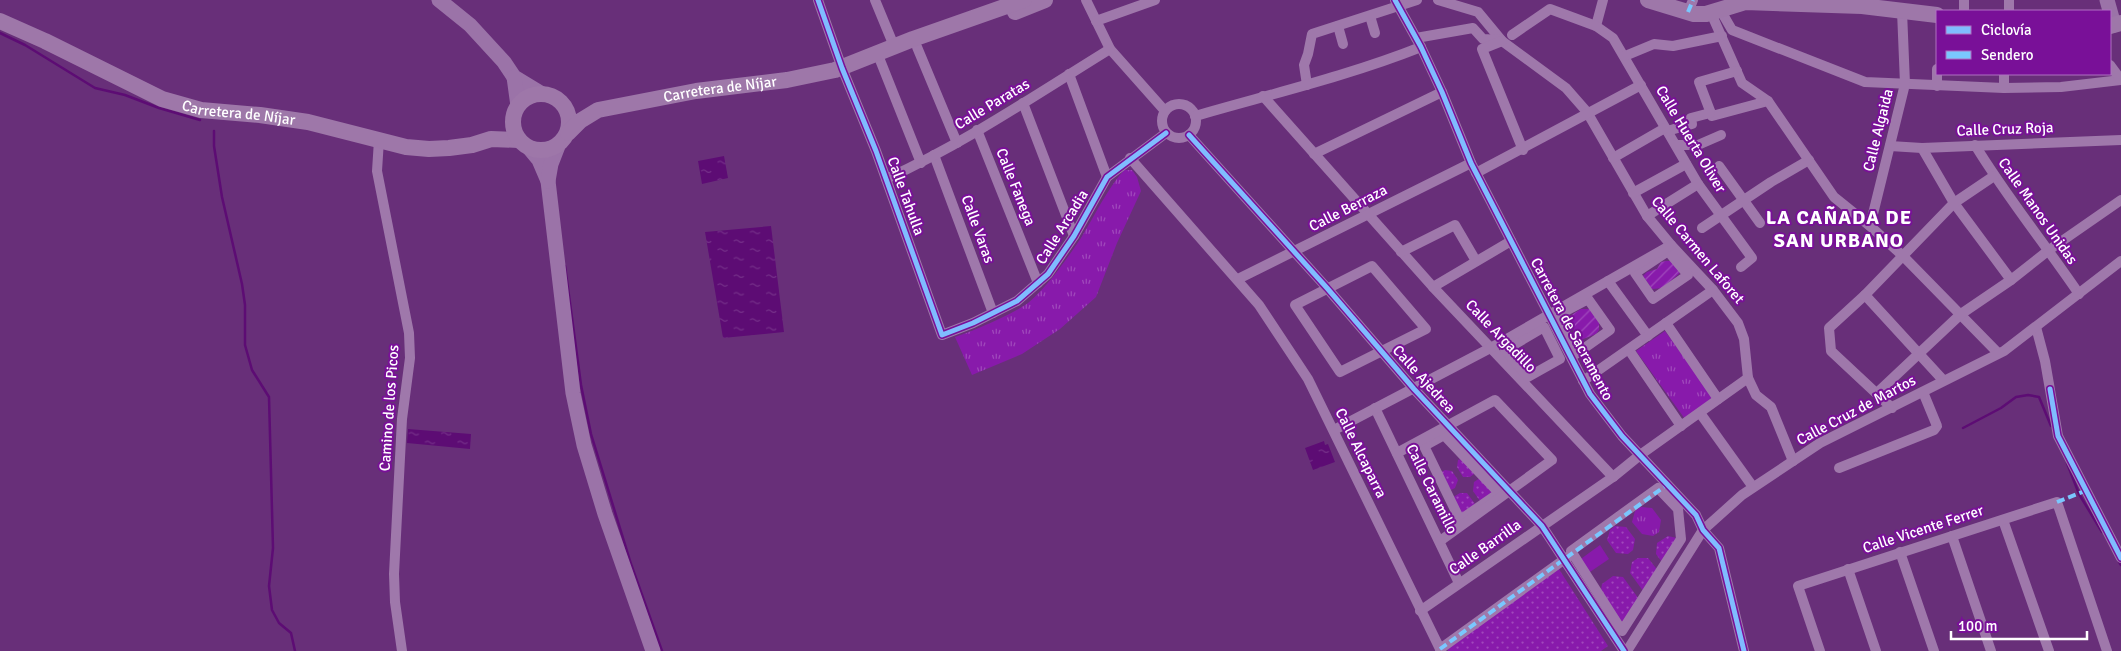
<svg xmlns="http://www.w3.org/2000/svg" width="2121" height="651" font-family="Signika,sans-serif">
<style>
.grass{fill:url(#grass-dots)}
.park{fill:url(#park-tufts)}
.garden{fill:url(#garden-furrows)}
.pitch{fill:#881aab}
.water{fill:url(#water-ripples)}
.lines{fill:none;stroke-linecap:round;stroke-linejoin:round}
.stream{stroke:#5d0c74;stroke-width:2.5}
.street{stroke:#9f78ab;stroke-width:10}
.secondary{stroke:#9b73a8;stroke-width:15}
.primary{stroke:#9e77a9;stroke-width:16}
.quiet{stroke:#7ac7fe;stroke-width:4;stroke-dasharray:8 4;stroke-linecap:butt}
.cycleway-casing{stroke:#791098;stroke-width:8}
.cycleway{stroke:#80bcff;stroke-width:5}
.labels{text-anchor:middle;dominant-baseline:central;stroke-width:4;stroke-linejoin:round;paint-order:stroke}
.street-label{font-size:15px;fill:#fff;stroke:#791098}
.district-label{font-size:20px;font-weight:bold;letter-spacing:1px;fill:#fff;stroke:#791098}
</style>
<defs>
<pattern id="grass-dots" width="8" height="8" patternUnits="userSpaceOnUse" patternTransform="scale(1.25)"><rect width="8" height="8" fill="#881aab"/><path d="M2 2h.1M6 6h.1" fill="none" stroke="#a048bc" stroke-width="1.8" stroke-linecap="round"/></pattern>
<pattern id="park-tufts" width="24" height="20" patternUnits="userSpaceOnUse" patternTransform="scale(1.25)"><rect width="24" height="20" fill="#881aab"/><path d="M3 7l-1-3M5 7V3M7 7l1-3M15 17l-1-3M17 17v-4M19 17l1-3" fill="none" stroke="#a048bc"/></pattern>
<pattern id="garden-furrows" width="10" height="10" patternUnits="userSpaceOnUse" patternTransform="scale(1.25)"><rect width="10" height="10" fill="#881aab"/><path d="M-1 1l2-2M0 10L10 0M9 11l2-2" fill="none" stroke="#a048bc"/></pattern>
<pattern id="water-ripples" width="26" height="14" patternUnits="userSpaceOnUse" patternTransform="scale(1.25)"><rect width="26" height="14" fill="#5d0c74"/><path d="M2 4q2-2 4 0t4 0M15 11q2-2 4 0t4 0" fill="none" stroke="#753089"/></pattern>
</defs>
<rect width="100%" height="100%" fill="#682f79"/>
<g class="grass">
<polygon points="1465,457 1478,471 1470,477 1463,477 1457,467 1458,460"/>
<polygon points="1445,470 1452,471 1458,480 1455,488 1447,492 1438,474"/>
<polygon points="1483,476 1499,493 1480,501 1473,491 1474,482"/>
<polygon points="1460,493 1467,493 1475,504 1460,520 1450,499"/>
<polygon points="1615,526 1626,527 1635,539 1633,550 1628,554 1616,553 1607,540 1610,530"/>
<polygon points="1668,536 1681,539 1664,565 1656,554 1657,543"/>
<polygon points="1638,558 1648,558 1659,572 1646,595 1630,573 1632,562"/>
<polygon points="1557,566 1608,646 1601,651 1448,651 1446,646"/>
<polygon points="1613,576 1623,577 1641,602 1622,631 1600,596 1602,584"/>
</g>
<g class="park">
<path d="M1124 170H1132L1137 177 1141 191 1117 243 1096 297 1060 329 1022 354 972 375 955 337C974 331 1013 314 1028 303 1049 285 1066 260 1081 238 1095 215 1106 191 1124 170Z"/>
<polygon points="1665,331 1713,397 1685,419 1636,351"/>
<polygon points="1641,507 1652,508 1661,520 1659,532 1653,536 1642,534 1632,522 1635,511"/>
</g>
<g class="garden">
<polygon points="1666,261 1672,261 1680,273 1663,288 1652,289 1643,276 1647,272 1657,269 1661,262"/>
<polygon points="1581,309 1591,309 1599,323 1599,330 1596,334 1578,341 1573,333 1574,328 1570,318 1573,314"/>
</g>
<polygon class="pitch" points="1600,545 1609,559 1587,574 1578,561"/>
<g class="water">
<polygon points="724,156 728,178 702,184 698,161"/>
<polygon points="771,226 784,332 723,338 705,232"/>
<polygon points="408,429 471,434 470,449 407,443"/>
<polygon points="1324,441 1325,445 1328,444 1335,462 1313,470 1305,448"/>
</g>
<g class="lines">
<g class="stream">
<polyline points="0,33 25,45 95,88 125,95 159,108 200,120"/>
<polyline points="214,131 214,146 222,197 242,284 245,305 245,345 252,370 269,397 273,548 269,586 272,610 279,623 291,633 295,651"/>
<polyline points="565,266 581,385 591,434 631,564 662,651"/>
<polyline points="1963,428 2001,408 2016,397 2028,395 2039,397 2051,426"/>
<polyline points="2067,463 2079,494 2102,532"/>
<polyline points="2118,560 2121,565"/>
</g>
<g class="street">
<polyline points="818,0 842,68 876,151 942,335 973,323 1017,301 1048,274 1074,236 1107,177 1166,133"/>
<polyline points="875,0 894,46"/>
<polyline points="1086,0 1110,49 1165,111"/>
<polyline points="1395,0 1421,47 1442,92 1471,163 1590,394 1622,436 1696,515 1703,530 1719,548 1744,651"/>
<polyline points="1438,0 1478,12 1502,41 1566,88 1587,112 1647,216 1671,245 1713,290 1738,323 1744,339 1748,378 1756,395 1771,407 1793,461"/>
<polyline points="1721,11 1732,30 1865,82 2004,88 2061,87 2121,80"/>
<polyline points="1964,11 1964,0"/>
<polyline points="2009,11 2009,0"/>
<polyline points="1688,12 1693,0"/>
<polyline points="1711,13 1742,83 1768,101 1834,197 1870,226 1903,256 1998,353"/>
<polyline points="1370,16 1375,33"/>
<polyline points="1096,21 1155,0"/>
<polyline points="1338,26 1343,44"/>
<polyline points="1596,26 1603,0"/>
<polyline points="1512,35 1550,9 1596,26 1613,38 1698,184 1752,258 1741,267"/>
<polyline points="1416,38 1473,28 1483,39 1501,40"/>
<polyline points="1502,41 1482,49 1523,150"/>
<polyline points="917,47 957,143"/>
<polyline points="1625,56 1654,44 1673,46 1722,36"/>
<polyline points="880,60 921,163"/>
<polyline points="2110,65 2121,80"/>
<polyline points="1737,71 1699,82 1712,116 1768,101"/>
<polyline points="1069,74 1107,177"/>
<polyline points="1307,85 1304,65 1308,54 1312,34 1417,0"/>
<polyline points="1937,86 1937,69"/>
<polyline points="2004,88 2004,74"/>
<polyline points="1263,96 1433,287 1613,477"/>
<polyline points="1023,103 1074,236"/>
<circle cx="1179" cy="121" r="17"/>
<path d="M1195 116C1271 94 1348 76 1421 47"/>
<polyline points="977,130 1038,283"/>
<polyline points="1667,131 1692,124 1691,118 1710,113"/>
<polyline points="1189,135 1327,288 1414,389 1542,526 1624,651"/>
<polyline points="379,140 377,171 409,333 410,358 402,419 394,574 395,602 402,651"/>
<polyline points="1676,145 1698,145 1721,135"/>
<path d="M1975 145C2006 196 2045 244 2079 294"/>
<polyline points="1890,146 1922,148 2121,140"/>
<polyline points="1922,148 1954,203 2011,280"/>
<polyline points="1314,154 1442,92"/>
<polyline points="934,155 993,313"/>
<polyline points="1130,158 1259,305 1308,379 1441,651"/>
<polyline points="1613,158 1665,128"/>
<polyline points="1719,166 1760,223"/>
<polyline points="1476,173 1641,85"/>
<path d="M886 179C965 143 1037 94 1110 49"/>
<polyline points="1633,193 1686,164"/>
<polyline points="1647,216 1698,184"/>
<polyline points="1870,226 1905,84 1902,11"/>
<polyline points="1702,228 1771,182 1809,160"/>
<polygon points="1668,251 1688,275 1653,299 1635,273"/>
<polyline points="1401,252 1455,225 1476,261"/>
<polygon points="1372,266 1426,329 1340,372 1295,305"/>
<polyline points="1238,279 1471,163"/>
<polyline points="1608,281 1648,336"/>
<polyline points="1433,287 1511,241"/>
<polyline points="1865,295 1943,380"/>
<polygon points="1588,299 1610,330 1576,354 1556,316"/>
<polyline points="1666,323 1718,399"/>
<polygon points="1544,327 1560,359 1528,377 1505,350"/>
<polyline points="2036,327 2045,361 2058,436 2121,558"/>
<polyline points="1629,350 1681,426"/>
<polyline points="1583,381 1713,290"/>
<polyline points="1877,393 1961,314 2011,280 2049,250 2121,200"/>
<polyline points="1375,408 1459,583"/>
<polyline points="1892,408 1831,351 1829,328 1865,295 1954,203 1994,176"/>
<polyline points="1700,413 1753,487"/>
<polyline points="1334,430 1498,344 1671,245"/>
<polygon points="1444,435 1499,493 1460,520 1424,446"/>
<polyline points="1397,453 1495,400 1552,460 1440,541"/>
<polyline points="1839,468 1934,430 1937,426 1923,392"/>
<polygon points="1658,488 1678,509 1681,539 1622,631 1571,551"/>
<polyline points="2003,520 2049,651"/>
<polyline points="1952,536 1991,651"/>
<polyline points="1900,552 1934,651"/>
<polyline points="1848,569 1876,651"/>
<polyline points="1420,611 1613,477 1640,455 1748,378"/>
<polyline points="1440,649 1569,556"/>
<polyline points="1627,651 1703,530 1742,495 1820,443 2004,351 2121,261"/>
<polyline points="1820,651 1798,586 2057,502 2107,651"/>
</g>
<g class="secondary">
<polyline points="439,0 470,25 504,62 514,77 542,94"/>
<polyline points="2107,0 2114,25"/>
<polyline points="514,77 518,106"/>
<polyline points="529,148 539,160 548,181 573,393 584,445 605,514 653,651"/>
<polyline points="548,181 551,164 558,146"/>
</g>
<g class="primary">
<polyline points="1648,0 1694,14 1706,14 1745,2 1862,6 1937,15"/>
<polyline points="1015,12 1045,0"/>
<path id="s1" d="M0 21 45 41 162 99 201 110 260 115 308 122 406 147 429 149 449 148 472 145 491 139 519 140"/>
<polyline points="2110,26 2121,23"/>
<circle cx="541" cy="122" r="28"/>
<path id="s2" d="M568 133 580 121 598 110 696 91 787 80 835 70 913 39 1024 0"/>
</g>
<g class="quiet">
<polyline points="1688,12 1693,0"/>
<polyline points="2057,502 2085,491"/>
<polyline points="1440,649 1668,484"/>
</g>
<g class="cycleway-casing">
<g id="cycleway">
<polyline points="818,0 842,68 876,151 942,335 973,323 1017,301 1048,274 1074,236 1107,177 1166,133"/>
<polyline points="1395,0 1421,47 1442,92 1471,163 1590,394 1622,436 1696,515 1703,530 1719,548 1744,651"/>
<polyline points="1189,135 1327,288 1414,389 1542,526 1624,651"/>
<polyline points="2050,389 2058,436 2121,558"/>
</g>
</g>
<use href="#cycleway" class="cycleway"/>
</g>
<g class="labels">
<g class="street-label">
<text stroke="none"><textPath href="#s2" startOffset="162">Carretera de Níjar</textPath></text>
<text transform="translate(992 104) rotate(-31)">Calle Paratas</text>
<text stroke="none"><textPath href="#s1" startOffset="258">Carretera de Níjar</textPath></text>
<text transform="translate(2005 129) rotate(-2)">Calle Cruz Roja</text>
<text transform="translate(1878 130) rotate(-76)">Calle Algaida</text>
<text transform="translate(1691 139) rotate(59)">Calle Huerta Oliver</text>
<text transform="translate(1016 187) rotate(68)">Calle Fanega</text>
<text transform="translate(906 196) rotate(70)">Calle Tahulla</text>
<text transform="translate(1348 208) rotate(-27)">Calle Berraza</text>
<text transform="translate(2038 211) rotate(55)">Calle Manos Unidas</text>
<text transform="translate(1062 227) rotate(-58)">Calle Arcadia</text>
<text transform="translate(978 229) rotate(70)">Calle Varas</text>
<text transform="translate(1698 250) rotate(50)">Calle Carmen Laforet</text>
<text transform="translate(1572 329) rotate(62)">Carretera de Sacramento</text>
<text transform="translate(1501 336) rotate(46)">Calle Argadillo</text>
<text transform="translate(1424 379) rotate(48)">Calle Ajedrea</text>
<text transform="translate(389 408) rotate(-86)">Camino de los Picos</text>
<text transform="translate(1856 410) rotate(-28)">Calle Cruz de Martos</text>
<text transform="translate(1361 453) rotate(64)">Calle Alcaparra</text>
<text transform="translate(1432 489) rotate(64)">Calle Caramillo</text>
<text transform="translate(1923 529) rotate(-18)">Calle Vicente Ferrer</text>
<text transform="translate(1485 547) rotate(-35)">Calle Barrilla</text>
</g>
<g class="district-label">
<text x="1839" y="217">LA CAÑADA DE<tspan x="1839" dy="23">SAN URBANO</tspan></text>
</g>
</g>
<rect x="1936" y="10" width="175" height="65" fill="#791098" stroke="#af70c1"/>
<rect x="1946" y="26" width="25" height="8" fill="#80bcff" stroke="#af70c1"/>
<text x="1981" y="35" font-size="15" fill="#ffffff">Ciclovía</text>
<rect x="1946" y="51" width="25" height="8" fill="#7ac7fe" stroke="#af70c1"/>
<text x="1981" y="60" font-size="15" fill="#ffffff">Sendero</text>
<path d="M1951 631v8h136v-8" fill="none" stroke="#ffffff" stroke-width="2.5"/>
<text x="1958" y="631" font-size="15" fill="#ffffff" stroke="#791098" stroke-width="4" paint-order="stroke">100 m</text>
</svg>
